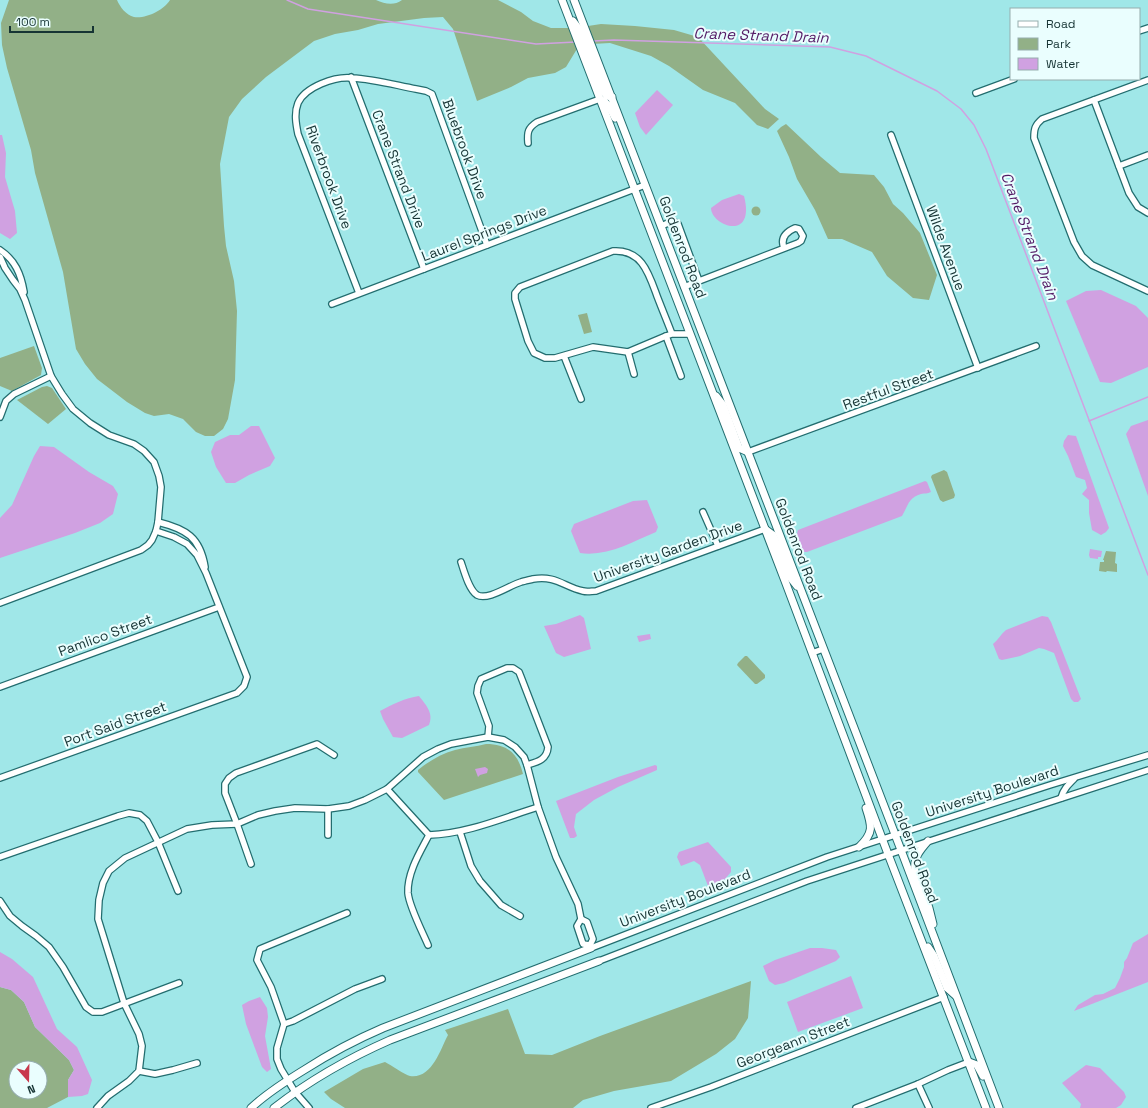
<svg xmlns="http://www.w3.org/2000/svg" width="1148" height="1108" font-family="'Space Grotesk',sans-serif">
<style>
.green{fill:#92b087;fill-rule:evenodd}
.water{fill:#d0a1e1}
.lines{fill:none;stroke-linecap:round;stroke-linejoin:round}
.stream{stroke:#d0a1e1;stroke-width:1.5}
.minor-casing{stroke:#236d6f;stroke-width:8}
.major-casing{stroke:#236d6f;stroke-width:9}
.minor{stroke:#fff;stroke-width:5.5}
.major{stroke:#fff;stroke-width:7}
.labels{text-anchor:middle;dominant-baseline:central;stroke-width:4;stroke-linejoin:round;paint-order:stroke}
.street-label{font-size:14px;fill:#163434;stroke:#eafefe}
.water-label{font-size:15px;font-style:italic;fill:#541b66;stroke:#eafefe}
</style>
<rect width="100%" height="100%" fill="#a0e7e8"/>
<g class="green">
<path d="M9 0H117C120 7 126 15 134 17 146 19 164 10 170 0H376C385 4 394 6 402 0H498L521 12 533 21 551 28H576L580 44 566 67 555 73 528 78 511 87 477 101 453 29 443 17 424 18 378 24 358 30 335 34 314 41 266 77 242 99 229 117 220 164 224 226 226 246 234 281 237 311 235 380 228 419 223 429 214 436H205L196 432 183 419 169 414 154 416 145 413 127 402 97 379 85 364 76 349 63 272 35 173 31 150 7 68 2 45 1 23Z"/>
<polygon points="601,24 635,26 674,30 698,37 752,95 765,109 779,119 768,129 757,125 735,103 703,90 669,66 651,56 610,43 592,44 588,26"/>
<polygon points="786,124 821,157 840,173 874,175 884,187 893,204 903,213 920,233 937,275 929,300 913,298 887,276 872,252 842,239 828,239 815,210 797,179 789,157 777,131 781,127"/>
<circle cx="756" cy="211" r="4.5"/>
<polygon points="587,313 592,332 584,334 578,315"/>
<polygon points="34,346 42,368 41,375 12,391 0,386 0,358"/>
<polygon points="47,386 52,388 66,409 48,424 17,400 42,387"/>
<polygon points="944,470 947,472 955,495 954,498 943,502 940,500 931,477 932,475"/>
<polygon points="1106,551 1116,552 1115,563 1117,564 1117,572 1107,571 1106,572 1099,571 1100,562 1104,562 1104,560 1103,560"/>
<polygon points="745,656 747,656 765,675 765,678 757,684 755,684 737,665 738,663"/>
<path d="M486 744C508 744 518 754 523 774L444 800 418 772V770C429 761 441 754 455 750 465 747 476 747 486 744Z"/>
<path d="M751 981 748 1018 735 1039 716 1054 671 1081 614 1091 583 1100 573 1108H345L331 1099 324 1092 363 1069 385 1062C391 1065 405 1075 410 1076 432 1079 440 1050 448 1035L445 1030 508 1009 525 1054 552 1055 600 1036Z"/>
<path d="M0 987 11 990 24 1002 35 1027 69 1060 74 1070 68 1080V1097L47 1108H0ZM16 1068H40V1092H16Z"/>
</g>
<g class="water">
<polygon points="657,90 673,105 646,135 640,127 635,113"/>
<polygon points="0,135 2,135 6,153 5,177 15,211 17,233 10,239 0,233"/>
<path d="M739 194 744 196C756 242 711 226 711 208L722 200Z"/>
<polygon points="1101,290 1136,306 1148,318 1148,367 1111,383 1100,382 1066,301 1086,291"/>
<polygon points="1148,420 1148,496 1126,434 1131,426"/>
<polygon points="251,426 259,426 275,458 270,466 249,475 235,483 226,483 216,467 211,452 215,442 230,435 239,435"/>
<polygon points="1068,435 1076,436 1109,528 1106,532 1101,535 1092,530 1089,513 1089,500 1082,494 1087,488 1085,480 1076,477 1068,456 1063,446 1064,441"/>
<polygon points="40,446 54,447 89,472 113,486 118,494 113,514 100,523 75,533 0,558 0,518 12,505 34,456"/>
<path d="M925 481 927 482 931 492C927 494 925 493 921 494 908 498 908 506 902 516L807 552H803C800 545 795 537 798 530Z"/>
<path d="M647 500 658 527 656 532C632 542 607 557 580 553L571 531 574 524 633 501Z"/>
<polygon points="1090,549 1102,551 1101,557 1098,557 1098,559 1090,558 1089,555"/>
<polygon points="580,615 584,618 591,649 564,657 556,653 544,626 556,624"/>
<path d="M1042 616 1048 617 1051 622 1081 699 1078 702H1074L1071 699 1054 653 1044 649 1039 648 1020 656 1002 660 999 659 993 644C998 640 1001 634 1006 630Z"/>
<polygon points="650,634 651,639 639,642 637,636"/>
<path d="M419 696C426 705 434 713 429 725L402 738 393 737 383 719 380 711C393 704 405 698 419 696Z"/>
<polygon points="655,765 657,766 657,770 618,787 594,800 576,814 574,827 577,836 574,838 570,838 556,801 618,777"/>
<polygon points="485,767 488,769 487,773 480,775 478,777 475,769"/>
<polygon points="708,842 731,867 731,872 725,879 708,886 700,865 694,861 681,866 677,857 679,852"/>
<polygon points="1148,934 1148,982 1074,1011 1078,1005 1095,995 1103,994 1115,988 1120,978 1124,967 1124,962 1127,958 1133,943"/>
<polygon points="810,948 822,948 836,950 840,957 836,961 784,983 775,985 769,981 763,966 775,960"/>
<polygon points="0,952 12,959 33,977 57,1029 77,1047 92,1080 88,1094 82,1096 68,1097 68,1080 74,1070 69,1060 35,1027 24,1002 11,990 0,987"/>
<polygon points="851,976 863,1008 798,1032 787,1002"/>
<polygon points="260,997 267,1008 268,1017 265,1036 271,1069 267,1072 262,1067 246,1024 242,1005 249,1001"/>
<polygon points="1086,1065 1100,1068 1124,1092 1126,1097 1121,1105 1116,1108 1080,1108 1081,1104 1062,1083"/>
</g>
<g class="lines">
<g class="stream">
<polyline points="287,0 308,9 536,44 576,42"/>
<polyline points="593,41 614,40 830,47 866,56 937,91 961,109 974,125 986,149 1148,575"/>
<polyline points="1089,421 1148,397"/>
</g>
<g class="minor-casing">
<g id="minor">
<polyline points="1139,31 1148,28"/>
<polyline points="351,77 424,269"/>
<path d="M1148 80 1042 119C1035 125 1034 129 1034 138L1074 242 1082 256 1092 265 1148 291"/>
<polyline points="976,93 1014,79"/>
<polyline points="1094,100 1129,193 1138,207 1148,213"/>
<polyline points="891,135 978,368"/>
<path d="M528 143C527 132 528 128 537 122L600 99"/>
<polyline points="1119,166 1148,155"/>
<polyline points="661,226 673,221 678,224 699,281 684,287"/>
<path d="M0 250C15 260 21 274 24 292"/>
<polyline points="0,257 5,268 13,280 20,289 25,300 51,376 62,394 73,409 90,423 109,435 134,444 144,451 154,462 159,476 161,487 158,522 156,531 152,540 148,545 141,550 0,603"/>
<path d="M699 281 798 243 801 241 803 236 799 229 795 228C786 232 780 238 784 248"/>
<path d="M359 293 298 134C296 124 294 113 298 103 305 87 335 76 352 78 373 79 395 85 416 89L426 91 432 94 487 245"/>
<polyline points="332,304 645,185"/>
<path d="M672 334C667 321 662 309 657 296 649 274 642 249 613 251L520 287 515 293V299L528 341 534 353 545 358H555L593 347 628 352 666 336 672 334H690"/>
<polyline points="666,336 681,376"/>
<polyline points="628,352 634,374"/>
<polyline points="564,356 581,399"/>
<polyline points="0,417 6,401 14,394 51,376"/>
<polyline points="748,452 1036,346"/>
<polyline points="703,512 718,546"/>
<path d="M158 522C186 529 200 537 205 567"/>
<path d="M461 562C464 571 469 590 477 595 488 601 510 585 521 582 524 581 529 580 533 579 556 575 564 587 583 591 587 592 592 591 596 591L765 529"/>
<polyline points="812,653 823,649"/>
<polyline points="0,687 219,607"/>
<path d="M488 737 489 726 477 693 478 686 481 679 507 668H513L519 672 521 677 548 747C547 760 537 762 527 765"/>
<polyline points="0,778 237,693 244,686 247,677 206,573 197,555 187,544 174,537 156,531"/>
<path d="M387 789 429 835C466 834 503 818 538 807"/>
<path d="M1061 798C1063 790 1068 785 1074 779"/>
<polyline points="460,832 471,866 480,881 501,905 520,916"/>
<polyline points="328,835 328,809"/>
<polyline points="0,857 118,816 129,813 140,815 147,821 158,842 178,891"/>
<polyline points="251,864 237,824 225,793 225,784 229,778 236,773 317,744 334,755"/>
<polyline points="0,901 10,916 22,926 36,936 49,947 63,967 86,1007 93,1012 102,1012 179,983"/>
<polyline points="581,919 587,922 593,939 590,945"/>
<path d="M428 945C422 931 409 906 408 893 407 873 420 852 429 835"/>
<polyline points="590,945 591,948 827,857 1050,785 1148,755"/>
<polyline points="599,961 807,881 1148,770"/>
<polyline points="284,1024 293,1021 355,989 382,979"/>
<polyline points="139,1071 155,1074 173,1070 197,1063"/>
<polyline points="918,1084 929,1108"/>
<polyline points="97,1108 108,1096 129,1081 139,1071 142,1046 139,1034 124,1003 98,919 99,900 103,883 109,871 125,858 187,829 212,825 237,824 258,815 275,811 295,808 328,809 349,806 365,800 387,789 423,757 438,749 451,744 488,737 504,740 515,747 524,757 527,765 538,807 556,857 578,904 581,919 577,926 583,944 590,945"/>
<polyline points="309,1108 295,1092 281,1069 277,1059 277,1048 284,1024 271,987 257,960 260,949 347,913"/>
<polyline points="651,1108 711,1087 944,997"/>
<polyline points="856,1108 918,1084 948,1070 969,1062"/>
</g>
</g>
<g class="major-casing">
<g id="major">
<polyline points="562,0 785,581 888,854 986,1108"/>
<polyline points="574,0 901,850 999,1108"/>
<polyline points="573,21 579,29 603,91 607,96 612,97"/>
<path d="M600 99C609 103 611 110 615 118"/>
<polyline points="716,396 723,405 739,448 748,452"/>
<polyline points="765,529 773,535 790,577 797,586"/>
<path d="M928 841C920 850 913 858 915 871L929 908 933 924"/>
<path d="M859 847C874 833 872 826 866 808"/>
<polyline points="928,947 934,956 947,988 956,996"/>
<polyline points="969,1062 977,1065 983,1076"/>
<path d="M251 1108C267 1093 286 1081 304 1070 329 1054 355 1040 383 1028L591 948"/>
<path d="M274 1108C310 1080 349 1058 390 1040L599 961"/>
</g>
</g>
<use href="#minor" class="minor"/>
<use href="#major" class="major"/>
</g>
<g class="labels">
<g class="street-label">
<text transform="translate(465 149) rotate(70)">Bluebrook Drive</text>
<text transform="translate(399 169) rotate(69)">Crane Strand Drive</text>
<text transform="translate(329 177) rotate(70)">Riverbrook Drive</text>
<text transform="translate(484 233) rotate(-21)">Laurel Springs Drive</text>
<text transform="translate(683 247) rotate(69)">Goldenrod Road</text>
<text transform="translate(946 248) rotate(70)">Wilde Avenue</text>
<text transform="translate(888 389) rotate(-20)">Restful Street</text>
<text transform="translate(799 549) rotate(69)">Goldenrod Road</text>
<text transform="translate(668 551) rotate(-20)">University Garden Drive</text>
<text transform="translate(105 635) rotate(-20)">Pamlico Street</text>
<text transform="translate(115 724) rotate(-20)">Port Said Street</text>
<text transform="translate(992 791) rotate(-18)">University Boulevard</text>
<text transform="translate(915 852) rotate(69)">Goldenrod Road</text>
<text transform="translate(685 898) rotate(-21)">University Boulevard</text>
<text transform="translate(793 1042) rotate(-21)">Georgeann Street</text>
</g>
<g class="water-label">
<text transform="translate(761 35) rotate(2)">Crane Strand Drain</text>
<text transform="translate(1030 236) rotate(69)">Crane Strand Drain</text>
</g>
</g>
<rect x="1010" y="8" width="130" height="72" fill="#eafefe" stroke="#95adad"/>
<rect x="1018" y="21" width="20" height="6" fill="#ffffff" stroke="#95adad"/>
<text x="1046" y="28" font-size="12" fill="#163434">Road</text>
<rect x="1018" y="38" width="20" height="12" fill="#92b087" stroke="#95adad"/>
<text x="1046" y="48" font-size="12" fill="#163434">Park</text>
<rect x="1018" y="58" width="20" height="12" fill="#d0a1e1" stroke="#95adad"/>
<text x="1046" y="68" font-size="12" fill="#163434">Water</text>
<g transform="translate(28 1080) rotate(160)"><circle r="19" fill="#eafefe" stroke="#95adad"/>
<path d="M0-3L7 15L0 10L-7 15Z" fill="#c8384d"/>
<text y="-6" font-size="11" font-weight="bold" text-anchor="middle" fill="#163434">N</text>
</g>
<path d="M10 26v6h83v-6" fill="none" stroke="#163434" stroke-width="2"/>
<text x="16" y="26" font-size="12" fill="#163434" stroke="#eafefe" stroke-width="3" paint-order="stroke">100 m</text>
</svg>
